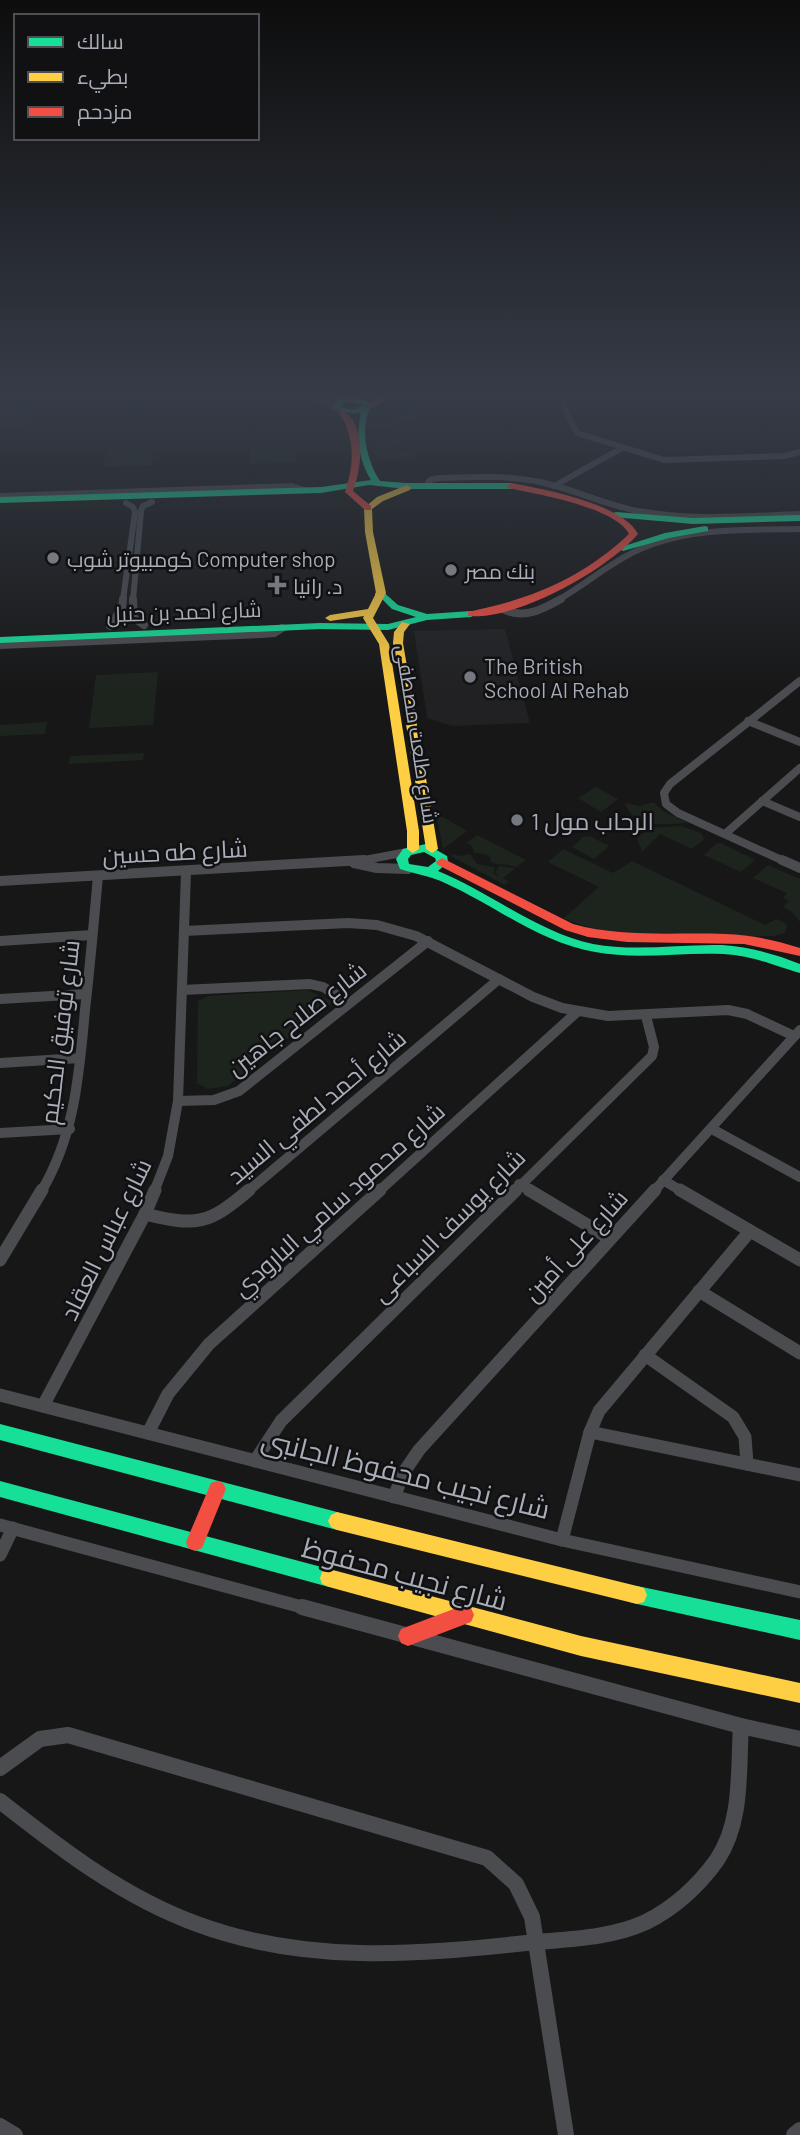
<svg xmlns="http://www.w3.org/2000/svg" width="800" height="2135" font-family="Barlow,Cairo,sans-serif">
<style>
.built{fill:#212123}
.green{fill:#1d241e}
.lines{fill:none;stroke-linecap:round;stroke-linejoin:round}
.street-far4{stroke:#4b4c50;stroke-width:6}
.street-far3{stroke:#4b4c50;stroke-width:8}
.street-far2{stroke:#4b4c50;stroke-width:10}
.street-far1{stroke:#4b4c50;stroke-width:13}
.street{stroke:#4b4c50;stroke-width:16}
.fast{fill:#16e098;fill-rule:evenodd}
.slow{fill:#ffcf43;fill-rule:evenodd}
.jam{fill:#f24e42;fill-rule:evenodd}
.poi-dot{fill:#757880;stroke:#111113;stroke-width:2.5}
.labels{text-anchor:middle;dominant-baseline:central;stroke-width:5;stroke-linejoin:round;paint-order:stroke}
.far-poi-label{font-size:21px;fill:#a8adb8;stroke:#111113;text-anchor:start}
.far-street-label{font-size:21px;fill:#a8adb8;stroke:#111113}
.poi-label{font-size:24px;fill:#a8adb8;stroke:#111113;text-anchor:start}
.street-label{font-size:24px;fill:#a8adb8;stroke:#111113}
.near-street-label{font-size:28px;fill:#a8adb8;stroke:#111113}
</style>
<rect width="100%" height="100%" fill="#171717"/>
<polygon class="built" points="505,629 530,723 452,726 427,718 414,631"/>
<g class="green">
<path d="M399 393 411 397 418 410V417C398 419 388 433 368 428L369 424 395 421 407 404Z"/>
<polygon points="180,400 179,411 127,413 129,402"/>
<polygon points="37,404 34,415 28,416 25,426 0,426 0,405"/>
<path d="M372 435 404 439 394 447 399 452 414 451 418 447 425 450C413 459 388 464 375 455L373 443 376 441Z"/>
<polygon points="295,444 296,462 251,464 250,445"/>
<polygon points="154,447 152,465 104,467 106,449"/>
<polygon points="158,672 153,725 89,728 96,675"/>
<polygon points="47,722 45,734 0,736 0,725"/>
<polygon points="144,753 143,760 69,764 70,756"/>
<polygon points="596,787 618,799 601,812 578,798"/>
<path d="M653 802 663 811 688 823C665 824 634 830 625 803L640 806Z"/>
<polygon points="441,816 467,831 443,849 437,817"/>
<polygon points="681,826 701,833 704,839 692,849 660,834 642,852 637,838 650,828"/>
<path d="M477 835 526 860 516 867C507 863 498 866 491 862L489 855 474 853 472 846 467 843Z"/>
<polygon points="590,836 609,846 594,859 572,847 583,837"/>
<polygon points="717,843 721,843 755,860 741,872 704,855"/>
<path d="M563 849 613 873 632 861 765 925 777 919 785 923 787 927 784 933 775 936C709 936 624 946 564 918L599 887 548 862Z"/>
<polygon points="453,854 460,856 470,854 477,864 495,867 493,873 499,877 495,872 499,866 515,868 503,878 509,882 505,885 451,856"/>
<polygon points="768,865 800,879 800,922 792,912 783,907 789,901 783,898 787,893 753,878"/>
<polygon points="307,990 334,1002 228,1086 208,1089 197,1083 198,1001 208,996"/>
</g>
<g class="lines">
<g class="street-far4">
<polyline points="306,393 337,408"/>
<polyline points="323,393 349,400"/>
<polyline points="557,393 577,433 664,460 784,456 800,452"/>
<path d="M426 486 430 480 438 478C472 477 507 475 540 482 574 489 605 505 638 511 692 521 746 516 800 514"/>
<polyline points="554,486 622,448"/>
<polyline points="0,496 292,486 304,490"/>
<polyline points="123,600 135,512 133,507 126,503"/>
<polyline points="133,600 141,511 143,506 152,502"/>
<path d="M558 600C585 585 608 564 636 551 686 527 745 530 800 529"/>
</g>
<g class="street-far3">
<polyline points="133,599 134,618 144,625"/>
<path d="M505 610C525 619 543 609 561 599"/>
<polyline points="110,626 122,608 123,599"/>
<polyline points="0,645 262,634 274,633 282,628"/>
<polyline points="748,721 800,742"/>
<polyline points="762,801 800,817"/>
<polyline points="725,834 800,768"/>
<polyline points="354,862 407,852"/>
<polyline points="786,862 678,813 666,804 664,793 670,784 800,681"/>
</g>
<g class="street-far2">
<polyline points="782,860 800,868"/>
<polyline points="354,863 377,868 408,869"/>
<polyline points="0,881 364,860"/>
<polyline points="184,931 348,923 377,925 416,936 533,997 562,1008 608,1016 728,1010 747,1014 794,1036"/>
<polyline points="0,941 92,935"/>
<polyline points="182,990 310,984 323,987 350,1003"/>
<polyline points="0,999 86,994"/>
<polyline points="0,1063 80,1058"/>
<polyline points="178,1101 214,1100 239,1091 428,941"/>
<polyline points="712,1129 800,1177"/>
<polyline points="0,1133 70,1129"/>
<polyline points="663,1180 683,1192"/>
<polyline points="519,1184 532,1192"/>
<path d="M41 1192C75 1135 79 1075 85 1010 90 966 94 921 98 876"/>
<polyline points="154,1192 168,1156 178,1101 186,872"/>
<polyline points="247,1192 499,979"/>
<polyline points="378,1192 577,1012"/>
<polyline points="514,1192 652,1056 654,1047 646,1016"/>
<polyline points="653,1192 800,1030"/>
</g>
<g class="street-far1">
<polyline points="529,1190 609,1238"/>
<polyline points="680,1190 800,1260"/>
<path d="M145 1214C197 1227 209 1224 249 1190"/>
<polyline points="0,1260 42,1190"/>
<polyline points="699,1291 800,1353"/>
<polyline points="645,1355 733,1417 745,1437 747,1464"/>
<polyline points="0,1395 562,1540 800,1592"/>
<polyline points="43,1406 145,1214 155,1190"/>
<polyline points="590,1432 800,1475"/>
<polyline points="148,1433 168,1394 209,1344 380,1190"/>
<polyline points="255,1461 281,1421 516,1190"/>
<polyline points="394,1497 404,1472 419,1450 655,1190"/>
<polyline points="0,1525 309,1609"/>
<polyline points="562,1540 590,1432 599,1411 750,1231"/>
<polyline points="0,1555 13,1528"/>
</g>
<g class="street">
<polyline points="302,1607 741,1726 800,1739"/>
<polyline points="0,1768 40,1739 68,1735 487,1858 516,1884 532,1917 566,2135"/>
<path d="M0 1801C61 1849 123 1897 197 1924 305 1964 414 1955 526 1943 566 1939 609 1939 646 1922 674 1908 699 1885 717 1860 743 1821 738 1771 741 1726"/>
<polyline points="0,2126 15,2135"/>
<polyline points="794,2135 800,2130"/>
</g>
<g class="fast">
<path d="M349 398 366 400 371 407C359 429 367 461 380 481L406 483H511L515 486 511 489H406L369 485 321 493 0 503V497L321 487 371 480C358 459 356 436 361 412L354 414 333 408 337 400ZM349 402 361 404 362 406 353 410 341 407 343 404Z"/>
<polygon points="616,512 693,518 800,515 800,521 693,524 613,517 613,513"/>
<polygon points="705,526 708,527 708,531 669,538 623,551 618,548 665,533"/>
<polygon points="381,590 398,605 427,614 471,611 476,614 471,617 427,620 388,630 320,629 0,643 0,637 320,623 388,624 416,617 392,609 380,597 375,597 375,593"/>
<path d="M426 844 447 856 448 862 438 871C490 892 537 932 593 944 636 952 679 944 722 945 750 947 775 954 800 964V973C771 965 755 956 723 954 680 952 638 960 595 952 539 942 496 906 445 883 430 876 415 874 400 869L396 859 403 849ZM424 852 435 858 436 861 428 867 409 864 408 859 411 855Z"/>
<polygon points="0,1424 337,1512 343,1515 346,1521 343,1527 337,1530 0,1440"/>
<polygon points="0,1481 329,1569 336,1572 338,1578 336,1584 329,1587 0,1497"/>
<polygon points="637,1586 800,1620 800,1640 637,1604 630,1602 627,1595 630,1588"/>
</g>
<g class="slow">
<polygon points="407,485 411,488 410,490 383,501 372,509 373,532 386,593 373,618 389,644 419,831 419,849 413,853 407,849 407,831 379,644 363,618 364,616 330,621 325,618 330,615 368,609 376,593 365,532 364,508 377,497"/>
<polygon points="402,622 410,624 404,632 403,643 438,849 432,853 426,849 393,643 394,632"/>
<polygon points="337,1512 637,1586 644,1588 647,1595 644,1602 637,1604 337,1530 331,1527 328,1521 331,1515"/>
<polygon points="329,1569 581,1636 800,1683 800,1703 581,1656 329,1587 322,1584 320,1578 322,1572"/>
</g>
<g class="jam">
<polygon points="388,393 397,393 370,409 363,407"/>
<path d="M342 409C367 426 362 467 353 491L371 506V510H365L345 492C355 463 355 437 338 411Z"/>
<path d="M511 483C544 489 623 504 638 534 607 570 516 621 468 616V612C531 599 581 579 629 534 615 507 537 494 508 488L507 486Z"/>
<path d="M442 858 573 924C624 938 674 932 725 934 751 935 776 940 800 948V956L744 944 627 942 588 937 565 930 438 865 436 862Z"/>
<polygon points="217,1481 223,1483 226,1489 202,1548 195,1551 188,1548 186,1542 211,1483"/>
<polygon points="464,1605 471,1608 474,1615 471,1622 408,1646 401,1643 398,1636 401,1629"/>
</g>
</g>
<linearGradient id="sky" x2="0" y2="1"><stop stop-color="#0d0d0d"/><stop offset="0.57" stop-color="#363c47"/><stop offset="1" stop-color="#363c47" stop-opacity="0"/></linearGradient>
<rect width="800" height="692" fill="url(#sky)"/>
<g class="poi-dot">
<circle cx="53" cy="558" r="7"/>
<circle cx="451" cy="570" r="7"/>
<path d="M273.5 574.5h7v7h7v7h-7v7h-7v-7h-7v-7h7z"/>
<circle cx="470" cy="677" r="7"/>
<circle cx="517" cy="820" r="7"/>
</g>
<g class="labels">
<g class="far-poi-label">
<text x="67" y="558">كومبيوتر شوب Computer shop</text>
<text x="465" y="570">بنك مصر</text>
<text x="293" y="585">د. رانيا</text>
<text x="484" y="665">The British<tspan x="484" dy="24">School Al Rehab</tspan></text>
</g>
<g class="far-street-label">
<text transform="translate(184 611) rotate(-2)">شارع احمد بن حنبل</text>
<text transform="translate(418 734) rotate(81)">شارع طلعت مصطفى</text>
</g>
<g class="poi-label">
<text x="531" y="820">الرحاب مول 1</text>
</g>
<g class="street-label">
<text transform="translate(175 851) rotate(-3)">شارع طه حسين</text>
<text transform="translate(296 1018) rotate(-38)">شارع صلاح جاهين</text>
<text transform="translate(59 1032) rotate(-83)">شارع توفيق الحكيم</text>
<text transform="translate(316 1106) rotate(-40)">شارع أحمد لطفي السيد</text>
<text transform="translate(338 1199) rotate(-42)">شارع محمود سامي البارودي</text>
<text transform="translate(448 1225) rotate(-45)">شارع يوسف السباعى</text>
<text transform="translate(105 1239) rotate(-64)">شارع عباس العقاد</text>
<text transform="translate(575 1245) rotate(-48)">شارع على أمين</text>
</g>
<g class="near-street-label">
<text transform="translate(406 1473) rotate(14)">شارع نجيب محفوظ الجانبى</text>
<text transform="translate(405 1573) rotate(15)">شارع نجيب محفوظ</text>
</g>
</g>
<rect x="14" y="14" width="245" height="126" fill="#111113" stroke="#4d4f55" stroke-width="2"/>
<rect x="28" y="37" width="35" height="10" fill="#16e098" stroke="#4d4f55" stroke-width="2"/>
<text x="77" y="49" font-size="21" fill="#a8adb8">سالك</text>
<rect x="28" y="72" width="35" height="10" fill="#ffcf43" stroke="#4d4f55" stroke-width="2"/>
<text x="77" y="84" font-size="21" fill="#a8adb8">بطيء</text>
<rect x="28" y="107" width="35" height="10" fill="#f24e42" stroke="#4d4f55" stroke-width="2"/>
<text x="77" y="119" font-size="21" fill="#a8adb8">مزدحم</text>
</svg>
